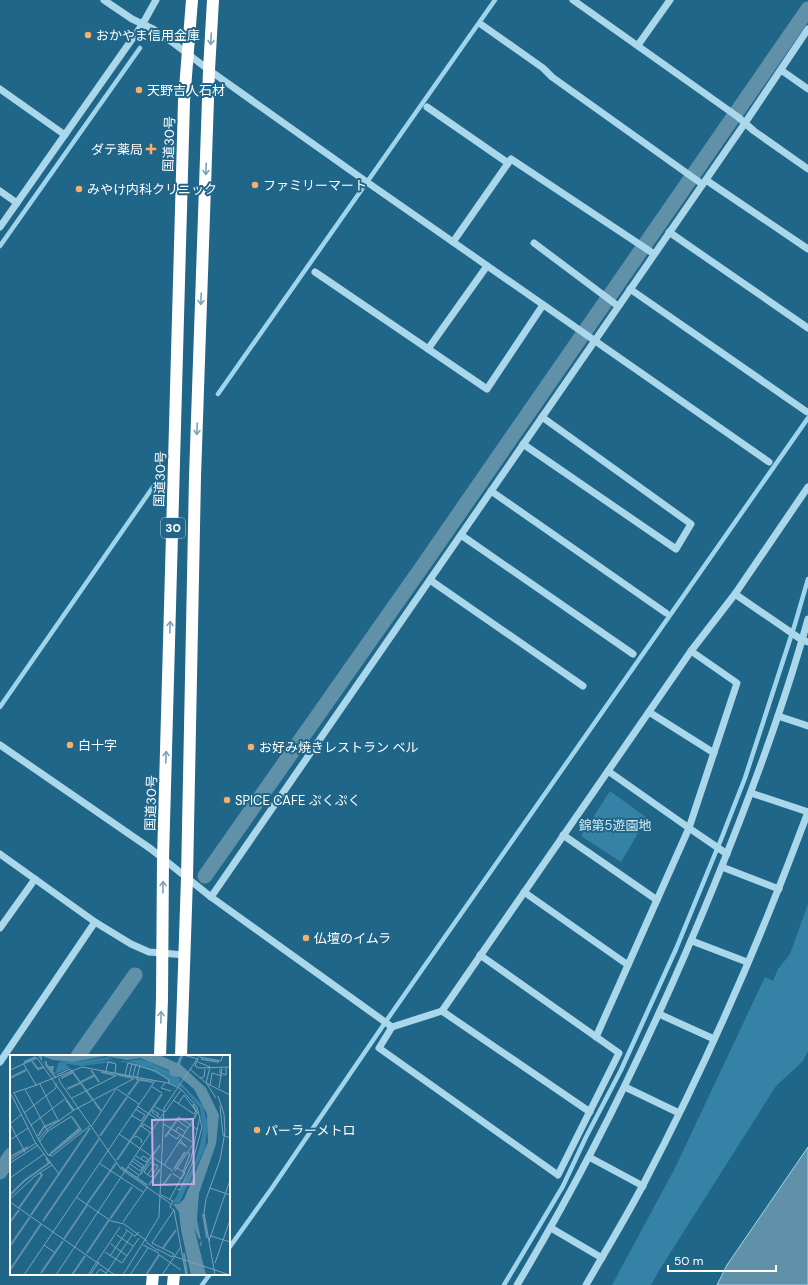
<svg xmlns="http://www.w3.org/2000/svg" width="808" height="1285" font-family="'DM Sans','Noto Sans JP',sans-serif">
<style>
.green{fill:#3482a6}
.water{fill:#6191a8;stroke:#9fd5ec}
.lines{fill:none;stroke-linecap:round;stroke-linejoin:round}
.stream{stroke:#9fd5ec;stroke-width:4.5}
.canal{stroke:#6191a8;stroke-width:15}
.minor{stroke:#abd7eb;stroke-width:7}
.highway{stroke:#fff;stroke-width:12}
.oneway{stroke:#79a3b8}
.poi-dot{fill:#f8af6b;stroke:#206689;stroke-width:1.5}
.labels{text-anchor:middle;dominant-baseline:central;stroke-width:4;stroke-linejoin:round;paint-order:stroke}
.shield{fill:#206689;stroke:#bcd1dc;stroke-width:1}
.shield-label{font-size:12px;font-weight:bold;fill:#fff}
.poi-label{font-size:13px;fill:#fff;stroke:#206689;text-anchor:start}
.street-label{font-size:13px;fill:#fff;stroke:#206689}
.park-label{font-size:13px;fill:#d0ebf8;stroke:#206689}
.inset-river{fill:none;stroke:#6191a8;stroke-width:2}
.inset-road{fill:none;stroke:#79a3b8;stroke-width:1}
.view{fill:#caabe5;fill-opacity:0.15;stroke:#caabe5;stroke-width:2}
.inset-edge{fill:none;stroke:#fff;stroke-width:2}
</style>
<rect width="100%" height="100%" fill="#206689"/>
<g class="green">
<polygon points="610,791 647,818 621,862 581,836"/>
<polygon points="808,904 808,1051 803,1061 776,1086 660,1269 651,1285 612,1285 675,1168 765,977 773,981 778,969 790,954"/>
</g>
<polygon class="water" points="808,1147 808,1285 717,1285 727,1265"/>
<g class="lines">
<g class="stream">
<polyline points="0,246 140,48"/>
<polyline points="218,394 495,0"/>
<polyline points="0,707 153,487"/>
<polyline points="229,1248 272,1188 391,1014 808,418"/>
<polyline points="202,1285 210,1274"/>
<polyline points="504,1285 563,1186 586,1137 621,1070 676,949 722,837 745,778 795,624 808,579"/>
</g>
<g class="canal">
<polyline points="205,876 422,567 808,9"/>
<polyline points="78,1056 135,975"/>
<polyline points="0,1172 11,1155"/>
</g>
<g class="minor">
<polyline points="104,0 132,19 153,29 172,42 209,70 364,180 769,462"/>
<polyline points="573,0 738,117 754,131 808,169"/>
<polyline points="482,25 543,68 552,77 702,184"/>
<polyline points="638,45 670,0"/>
<polyline points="781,70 808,89"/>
<polyline points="0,89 65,135"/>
<polyline points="427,107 508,163"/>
<polyline points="706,180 808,249"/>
<polyline points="0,191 17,203"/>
<polyline points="0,227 142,25 156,0"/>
<polyline points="669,232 808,328"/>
<polyline points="453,242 511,159 654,254"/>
<polyline points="534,243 618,306"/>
<polyline points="315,272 487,389 543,305"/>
<polyline points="630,289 807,412"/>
<polyline points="428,349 487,266"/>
<polyline points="523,444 676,549 691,524 542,417"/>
<polyline points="491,491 666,613"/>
<polyline points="461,535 633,654"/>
<polyline points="430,580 583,686"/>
<polyline points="735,594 802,640 808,642"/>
<polyline points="649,712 714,753"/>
<polyline points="778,716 808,726"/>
<polyline points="0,745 151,849 211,897 392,1027"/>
<polyline points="608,771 689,828 727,854"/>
<polyline points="751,793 808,812"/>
<polyline points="563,835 657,900"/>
<polyline points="0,854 95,922 0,1062"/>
<polyline points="722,867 779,889"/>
<polyline points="524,892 628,965"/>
<polyline points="211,897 745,123 808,29"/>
<polyline points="95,922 131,944 149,952 185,955"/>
<polyline points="0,928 35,879"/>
<polyline points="692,941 747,962"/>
<polyline points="480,955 619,1053 558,1175 379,1048 392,1027 442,1011 590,1112"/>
<polyline points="442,1011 691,651 735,594 808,487"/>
<polyline points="659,1014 714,1039"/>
<polyline points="596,1037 689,828 737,683 691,651"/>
<polyline points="625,1087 679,1113"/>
<polyline points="589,1157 643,1186"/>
<polyline points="551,1228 602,1258"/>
<path d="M517 1285C593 1158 657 1025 713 888 749 800 783 710 808 619"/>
<path d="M586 1285C605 1252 625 1219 643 1185 706 1065 761 939 808 812"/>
</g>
<g class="highway">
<polyline points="160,1056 162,999 163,859 184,101 192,0"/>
<polyline points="181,1056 187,878 195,477 209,70 213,0"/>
<polyline points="152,1285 153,1274"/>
<polyline points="173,1285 174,1274"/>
</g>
</g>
<defs><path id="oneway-shaft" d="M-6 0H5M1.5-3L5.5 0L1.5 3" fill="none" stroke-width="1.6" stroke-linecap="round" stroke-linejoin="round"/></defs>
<g class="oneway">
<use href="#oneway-shaft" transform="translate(211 39) rotate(93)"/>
<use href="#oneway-shaft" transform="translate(206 169) rotate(92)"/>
<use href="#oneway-shaft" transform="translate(201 299) rotate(92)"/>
<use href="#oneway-shaft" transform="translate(197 429) rotate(92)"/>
<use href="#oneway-shaft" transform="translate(170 627) rotate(-88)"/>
<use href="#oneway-shaft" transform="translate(166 757) rotate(-88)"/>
<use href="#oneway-shaft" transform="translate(163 887) rotate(-89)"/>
<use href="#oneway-shaft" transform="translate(161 1017) rotate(-88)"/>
</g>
<g class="poi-dot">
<circle cx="88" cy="35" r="4"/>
<circle cx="139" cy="90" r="4"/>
<path d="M149 143h4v4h4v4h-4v4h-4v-4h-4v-4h4z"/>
<circle cx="255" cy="185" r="4"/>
<circle cx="79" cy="189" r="4"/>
<circle cx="70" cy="745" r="4"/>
<circle cx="251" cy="747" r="4"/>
<circle cx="227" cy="800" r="4"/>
<circle cx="306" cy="938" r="4"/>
<circle cx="257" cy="1130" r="4"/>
</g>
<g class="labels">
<rect class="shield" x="161" y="518" width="24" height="20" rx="3"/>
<g class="shield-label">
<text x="173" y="528">30</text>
</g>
<g class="poi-label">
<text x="96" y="35">おかやま信用金庫</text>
<text x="147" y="90">天野吉人石材</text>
<text x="143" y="149" text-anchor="end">ダテ薬局</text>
<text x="263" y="185">ファミリーマート</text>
<text x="87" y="189">みやけ内科クリニック</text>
<text x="78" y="745">白十字</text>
<text x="259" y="747">お好み焼きレストラン ベル</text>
<text x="235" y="800">SPICE CAFE ぷくぷく</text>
<text x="314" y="938">仏壇のイムラ</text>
<text x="265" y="1130">パーラーメトロ</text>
</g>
<g class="street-label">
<text transform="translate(169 144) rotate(-88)">国道30号</text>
<text transform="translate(160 479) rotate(-88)">国道30号</text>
<text transform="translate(151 803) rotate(-88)">国道30号</text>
</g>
<g class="park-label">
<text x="615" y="825">錦第5遊園地</text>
</g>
</g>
<g transform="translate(10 1055)">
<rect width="220" height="220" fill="#206689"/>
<path d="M98 2 103 4 72 10 96 6H115L132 10 141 13 159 23 142 13 118 6 130 4 139 7 161 17V22L165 20 171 24 170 27 193 51 198 69 195 93 169 149 163 147 183 112 190 91 193 74 190 53 173 33 158 28 159 25 132 11 108 6 72 11 58 9 56 10 60 13 45 19 49 7 54 8 50 6 63 7Z" fill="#3482a6"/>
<path d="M27 0H149L167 8 170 1H173L170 9 196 33 209 60 206 89 189 138 188 150 187 165 192 190 190 191 191 184H189L184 172 196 220H181L171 175 169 157 163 149H169L174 144 198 87 197 59 184 34 170 22 161 21 159 15 130 3 117 5 95 1 63 7 43 5 32 1V6L36 11H44L43 16H40L47 22H44Z" fill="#6191a8"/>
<path class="inset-river" d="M191 4 209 7M22 6 28 14 34 12M36 6V9L44 19M14 7 26 2M81 15 89 27M62 16 83 45M91 17 105 20M109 20 123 23M0 23 16 15M51 23 63 17M126 24 143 27M71 27 85 20M57 34 70 28M118 40 129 25M56 45 63 55M84 46 91 56M183 49 187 58 184 63M28 81 34 72 47 66M90 81 117 42M155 82 169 62M41 98 70 73M39 100 71 75 62 62M143 100 150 90M0 102 18 92M107 105 152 39M111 112 137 130M164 114 175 97M130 120 141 102M139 130 150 114M153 130 161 119M0 140 14 126 39 108 36 103M77 149 106 108M9 153 32 120 30 118M193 159 197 183M21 160 80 73M100 164 122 132M33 166 89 84M0 167 9 155M54 184 77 150M0 191 20 162M153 193 166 175M77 198 99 165M174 198 177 220M0 215 31 169M31 218 53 186M62 220 75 201M136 220 149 200"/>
<path class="inset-road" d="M174 0 188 4 185 11 189 13 220 12M190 2 211 6 213 0M188 7 200 12M13 8 26 30M180 14 196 28 220 40M210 14V18L216 20V13M0 15 27 3 64 55M96 16 98 7 106 9 105 18M47 20 60 14 62 16M115 20 118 8 146 16 159 25 158 28M119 21 122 9M123 21 126 9M127 22 130 10M49 23 50 27 111 114 161 149M190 23 194 22 195 14M155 28 151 33 161 36M196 28 200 12M30 29 49 67M197 29 206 43M26 30 72 12 158 28 171 34 187 52 192 72 182 109 170 135 167 134M200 30 202 18 212 21M141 31 152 38M209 33 212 13M15 34 38 77M107 34 129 49M3 38 27 30M4 38 31 89 38 100 42 101M1 39 25 87 49 119M62 43 109 19M163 45 184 59 186 56 174 40 168 49M127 51 150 66M210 51 213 80 220 83M145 52 155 57 171 35M14 58 46 33V28M121 60 131 66 135 60 125 54M147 61 149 59 143 55 142 57 143 58 147 61 150 63M169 62 188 75M167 65 178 73M0 69 15 97M0 69 12 59M154 69 182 87M21 70 56 43M131 71 141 78M81 72 106 34M132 72 134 69 143 75M165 77 168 72 176 77M158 78 167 84 170 80M109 79 163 116M124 83 126 81 132 85 131 88M0 85 18 73M28 85 36 75 64 55 127 22M30 86 38 76 62 61M169 87 177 92 170 85M42 101 81 70M126 101 136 107 138 104 133 101 131 104M0 105 26 88M122 106 132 113M141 107 148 111 141 122 134 117ZM0 108 28 90M89 108 133 137M120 109 130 116 132 113 134 111 124 104M154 110 185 62M118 112 129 120 127 123M165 116 185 86M173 117 180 99 178 97M162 118 171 124 175 118 167 113M138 119 145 109M0 123 34 99M200 133 220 140M66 142 101 166 114 169M0 144 25 121 42 110M160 144 181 104 190 61M0 147 43 177M164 155 176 220M113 167 138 131M114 169 137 186M115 174 125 181 129 177M43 177 105 220M107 180 123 191M201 181 220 187M199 186 220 125M136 187 147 195M101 189 117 201M34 190 44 197M133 190 149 198M147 194 162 202 164 199 142 188 164 155 160 152 163 146 151 140M95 197 112 208 129 183M148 199 171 215M100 201 117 176M163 201 220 220M205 208 220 165M14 220 145 26M46 220 153 59M78 220 110 172M80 220 89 207M85 220 90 214 96 218M95 220 122 180M113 220 149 162 154 53 190 0M120 220 138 193M152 220 171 192M205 220 194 158 196 144 210 105 215 77 214 59 208 41"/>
<path class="view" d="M183 64 184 129 143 130 142 65Z"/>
<rect width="220" height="220" class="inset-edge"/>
</g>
<path d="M668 1265v6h108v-6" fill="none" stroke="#ffffff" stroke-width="2"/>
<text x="674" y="1265" font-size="12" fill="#ffffff" stroke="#206689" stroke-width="3" paint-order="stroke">50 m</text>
</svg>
